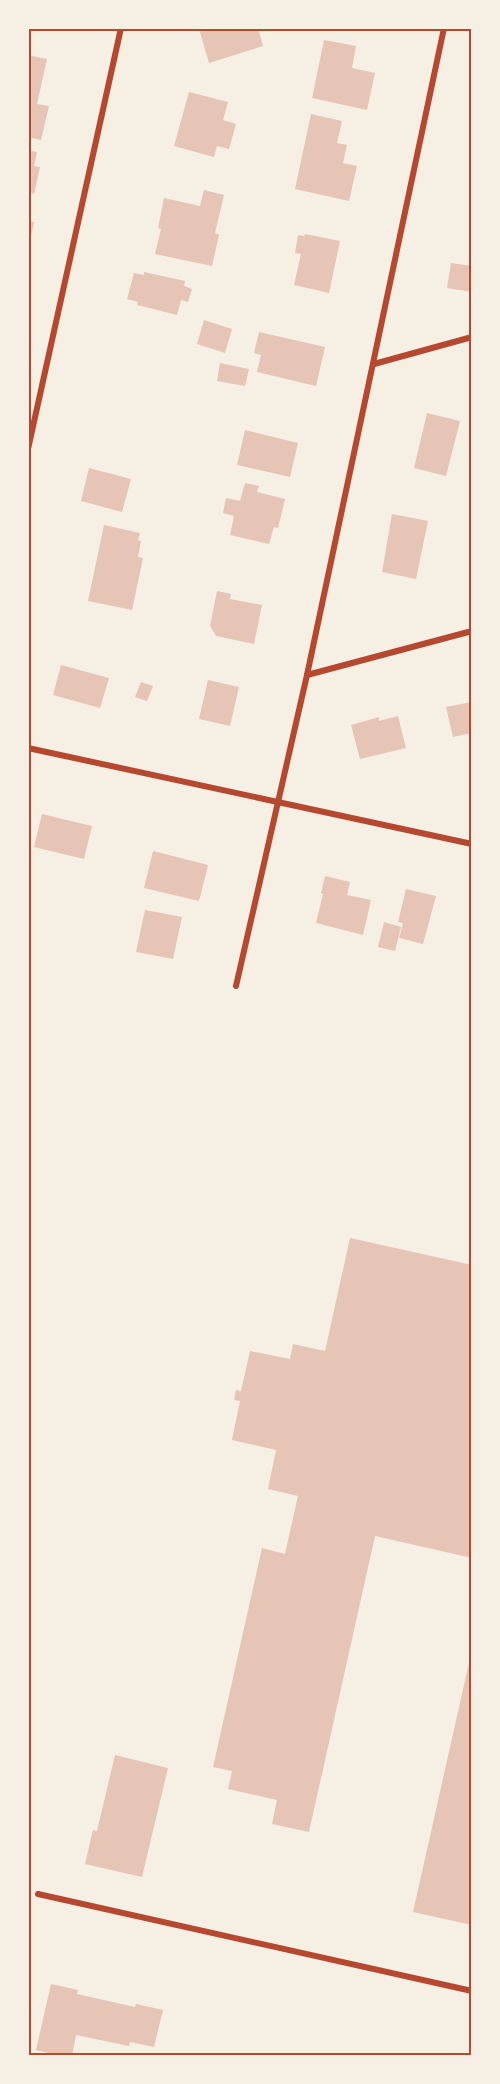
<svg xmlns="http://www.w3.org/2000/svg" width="500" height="2084" font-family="'Nunito Sans',sans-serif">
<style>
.building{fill:#e6c5b7}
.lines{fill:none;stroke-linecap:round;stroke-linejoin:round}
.minor{stroke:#b5482f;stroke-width:6}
.neatline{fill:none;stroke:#b5482f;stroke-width:2}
</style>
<rect width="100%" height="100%" fill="#f6efe4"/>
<g class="building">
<polygon points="258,28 263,46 209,63 199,29"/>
<polygon points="324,40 356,46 352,68 375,73 367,110 312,98"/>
<polygon points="28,55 47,59 37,104 49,106 41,140 28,137"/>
<polygon points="189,92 228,102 223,120 236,124 229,149 217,146 214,157 174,146"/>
<polygon points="311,114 342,121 337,143 347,145 343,163 357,166 349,201 295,189"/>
<polygon points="28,150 37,152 34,166 40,167 34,194 28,192"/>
<polygon points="204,190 224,195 215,233 219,235 212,266 155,254 161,229 158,228 164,198 200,206"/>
<polygon points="28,221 34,222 30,243 28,243"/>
<polygon points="305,234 340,241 329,293 294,285 301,254 295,253 298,235 304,236"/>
<polygon points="451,263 472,266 472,292 447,288"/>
<polygon points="144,272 185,281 184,286 192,289 188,302 181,300 177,315 137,305 138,302 127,299 134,273 144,275"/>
<polygon points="204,320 232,329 225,353 197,344"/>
<polygon points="259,332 325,347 316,386 257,372 261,355 254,353"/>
<polygon points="220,363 249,369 245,386 217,381"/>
<polygon points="427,413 460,421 446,476 414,468"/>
<polygon points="245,430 298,443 290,477 237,465"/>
<polygon points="89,468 131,479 122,512 81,501"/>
<polygon points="245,483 259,486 257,492 285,499 278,528 274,527 269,544 230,535 234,516 223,513 226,498 240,501"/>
<polygon points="392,514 428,521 416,579 382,572"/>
<polygon points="104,525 140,533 138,540 141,541 138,557 143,558 132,610 88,601"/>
<polygon points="217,591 231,594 230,599 262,605 254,644 216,636 210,626"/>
<polygon points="61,665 109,678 100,708 53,695"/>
<polygon points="208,680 239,687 230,726 199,719"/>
<polygon points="141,682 153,686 147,701 135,697"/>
<polygon points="472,702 472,733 453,737 446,707"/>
<polygon points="398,716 406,748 360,759 351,725 379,717 379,721"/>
<polygon points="42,814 92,826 84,859 34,847"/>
<polygon points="153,851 208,865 199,901 144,888"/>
<polygon points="325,876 350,882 347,895 371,900 363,935 316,923 323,894 321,893"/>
<polygon points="406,889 436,896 423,944 399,938 403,923 398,922"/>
<polygon points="145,910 182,917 173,959 136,952"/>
<polygon points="384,922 401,927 395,951 378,947"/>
<polygon points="350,1238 472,1265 472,1558 375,1536 309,1832 272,1824 277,1800 228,1789 232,1771 213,1767 262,1548 285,1554 298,1496 268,1489 276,1450 232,1440 240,1401 234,1400 236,1390 241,1391 250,1351 290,1359 293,1344 325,1351"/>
<polygon points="471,1654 472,1654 472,1925 413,1912"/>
<polygon points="115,1755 168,1768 142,1877 85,1864 93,1830 97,1831"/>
<polygon points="51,1984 78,1990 77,1994 135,2007 136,2004 163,2010 154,2047 130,2042 129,2046 76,2035 72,2056 60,2056 36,2050"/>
</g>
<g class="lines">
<g class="minor">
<polyline points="374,364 472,337"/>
<polyline points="28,449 121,28"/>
<polyline points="307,675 472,631"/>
<polyline points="28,748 472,844"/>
<polyline points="236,986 307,675 444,28"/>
<polyline points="38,1894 472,1991"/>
</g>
</g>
<rect width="500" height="2084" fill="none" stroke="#f6efe4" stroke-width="60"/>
<rect x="30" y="30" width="440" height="2024" class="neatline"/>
</svg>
